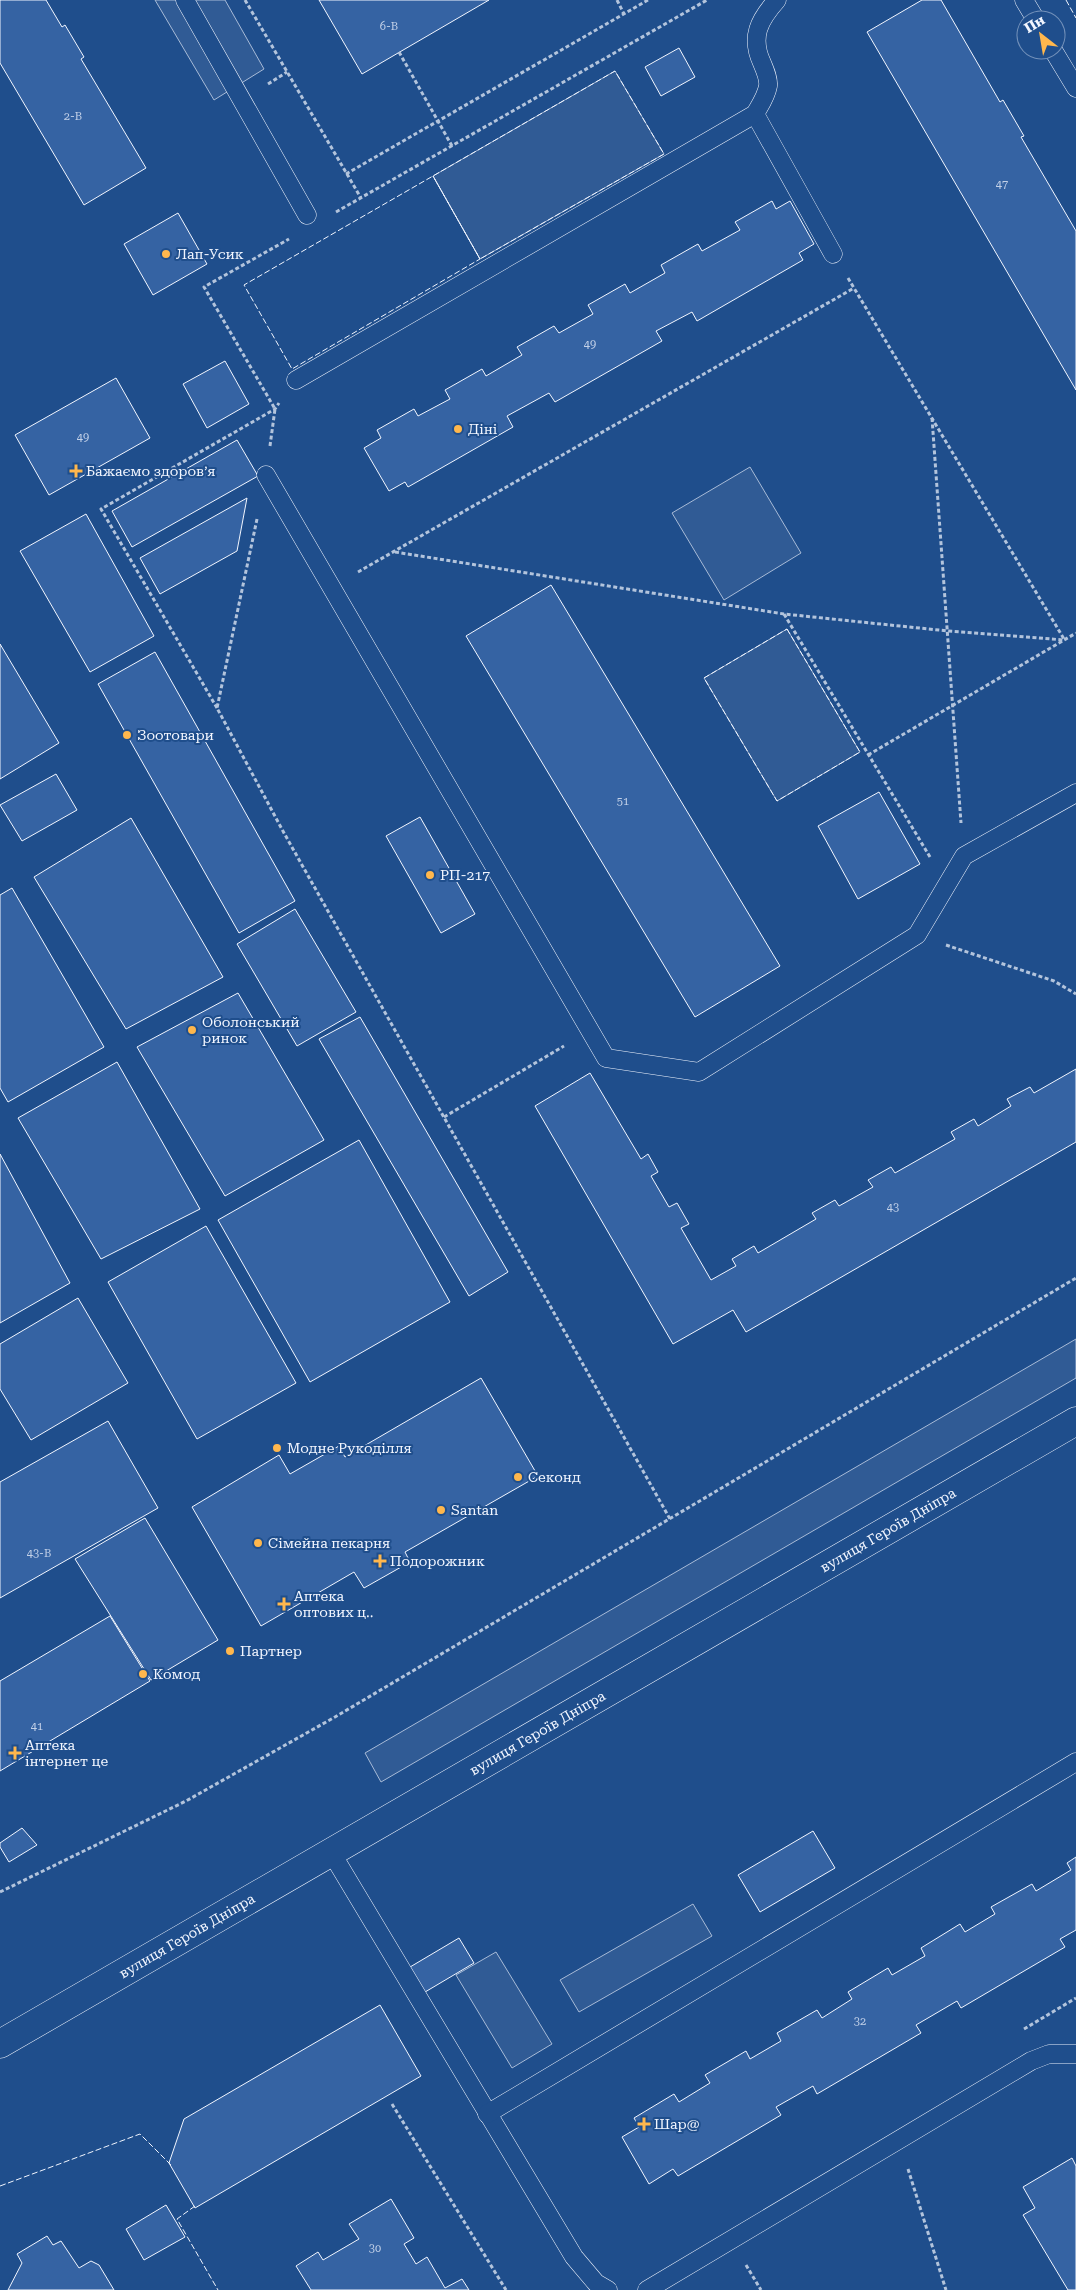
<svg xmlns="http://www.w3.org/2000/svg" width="1076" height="2290" font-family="'Roboto Serif',serif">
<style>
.built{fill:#305b95;stroke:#a8bbd7}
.building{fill:#3563a3;stroke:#f2f6ff}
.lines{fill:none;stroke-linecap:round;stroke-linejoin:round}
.service-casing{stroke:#f2f6ff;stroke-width:19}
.secondary-casing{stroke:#f2f6ff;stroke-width:29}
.path{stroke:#b3c4dc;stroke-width:3;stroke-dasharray:4 2.5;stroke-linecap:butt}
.service{stroke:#1f4e8c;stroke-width:18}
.secondary{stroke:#1f4e8c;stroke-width:28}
.fence{stroke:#f2f6ff;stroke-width:1;stroke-dasharray:6 2.5;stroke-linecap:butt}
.poi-dot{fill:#ffb74d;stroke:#1f4e8c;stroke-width:2}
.labels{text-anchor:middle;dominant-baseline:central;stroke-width:4;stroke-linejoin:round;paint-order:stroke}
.number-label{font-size:11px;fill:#c3d1e8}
.poi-label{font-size:14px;fill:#f2f6ff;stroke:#1f4e8c;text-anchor:start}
.street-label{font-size:14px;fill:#f2f6ff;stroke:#1f4e8c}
</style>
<rect width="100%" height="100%" fill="#1f4e8c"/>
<g class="built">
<polygon points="155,0 225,0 264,69 214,100"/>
<polygon points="615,71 664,154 480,259 433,176"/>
<polygon points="750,467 801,553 724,600 672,513"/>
<polygon points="787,629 860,752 777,801 704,678"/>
<polygon points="1076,1339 1076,1378 381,1782 365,1753"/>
<polygon points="693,1904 712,1936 579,2012 560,1980"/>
<polygon points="496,1952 552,2044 512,2068 456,1975"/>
</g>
<g class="building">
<polygon points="0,0 46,0 62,27 65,25 84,57 81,59 146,168 84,205 0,63"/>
<polygon points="319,0 489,0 362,74"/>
<polygon points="922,0 941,0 1000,102 1003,100 1024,136 1021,137 1076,231 1076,390 867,32"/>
<polygon points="679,48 695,77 661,96 645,67"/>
<polygon points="772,201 776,209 790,201 814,244 799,253 803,260 697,321 692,312 656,331 662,341 555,402 549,393 507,416 513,427 408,487 405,482 389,491 364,448 381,438 377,430 414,409 418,416 450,399 445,390 482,369 486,376 522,355 517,347 554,326 559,333 593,314 588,305 625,284 630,293 665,273 661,265 698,244 702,251 740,230 735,222"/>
<polygon points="178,213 207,264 153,295 124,244"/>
<polygon points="225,361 249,404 207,428 183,384"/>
<polygon points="116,378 150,438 49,495 15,435"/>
<polygon points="237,440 258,476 132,547 112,511"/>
<polygon points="247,498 237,551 160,594 140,558"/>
<polygon points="86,514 154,636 90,672 20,551"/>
<polygon points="551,585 780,966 695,1017 466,636"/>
<polygon points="0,644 59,743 0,779"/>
<polygon points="155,652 295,901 239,933 98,684"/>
<polygon points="56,774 77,810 22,841 0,805"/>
<polygon points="879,792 920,864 858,899 818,826"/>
<polygon points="420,817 475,914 441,933 386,836"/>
<polygon points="131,818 223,977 126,1029 34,877"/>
<polygon points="12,888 104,1047 8,1102 0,1088 0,895"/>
<polygon points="295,909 356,1012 297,1046 237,944"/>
<polygon points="238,993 324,1140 225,1196 137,1047"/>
<polygon points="360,1017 508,1272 469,1296 319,1039"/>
<polygon points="117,1062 200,1209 101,1259 18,1118"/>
<polygon points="1076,1069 1076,1142 746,1332 733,1310 673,1344 535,1106 590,1073 641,1159 648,1154 658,1172 651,1176 669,1207 677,1203 689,1224 681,1228 711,1280 736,1266 732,1259 754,1246 758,1253 816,1219 812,1213 835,1200 839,1206 873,1187 868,1180 891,1167 895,1173 955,1139 951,1132 974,1119 978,1126 1011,1106 1007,1099 1030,1087 1034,1093"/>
<polygon points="359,1140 450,1302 310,1382 218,1220"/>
<polygon points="0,1154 70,1283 0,1323"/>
<polygon points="206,1226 296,1383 197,1439 108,1282"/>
<polygon points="78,1298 128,1383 31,1440 0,1389 0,1344"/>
<polygon points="481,1378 538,1476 405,1552 410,1562 364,1588 354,1572 261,1626 192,1507 279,1455 290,1474 339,1446 345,1457"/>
<polygon points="108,1421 158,1508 0,1598 0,1482"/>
<polygon points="145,1518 218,1640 151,1680 75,1559"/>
<polygon points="110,1616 150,1681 0,1771 0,1681"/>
<polygon points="22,1828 37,1845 9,1862 0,1847 0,1843"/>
<polygon points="813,1831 835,1868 760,1912 738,1875"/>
<polygon points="1076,1857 1076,1930 1060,1939 1065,1947 961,2008 957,2001 916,2025 921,2033 817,2094 813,2086 776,2107 781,2115 678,2176 673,2169 649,2184 622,2137 639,2127 634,2118 674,2094 679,2102 710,2083 705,2075 746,2051 750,2059 781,2041 777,2033 817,2010 822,2018 852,1999 848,1992 888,1968 892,1975 925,1956 921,1948 960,1924 965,1932 995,1914 991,1907 1032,1884 1036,1891 1071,1870 1067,1863"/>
<polygon points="459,1938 474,1963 420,1995 405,1970"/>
<polygon points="380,2005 421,2076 195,2208 169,2163 184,2119"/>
<polygon points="1072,2158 1076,2166 1076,2290 1068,2290 1023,2215 1035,2208 1023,2187"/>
<polygon points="391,2199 414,2238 404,2244 416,2264 427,2257 445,2288 462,2279 469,2290 311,2290 296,2266 318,2252 323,2260 359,2239 349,2224"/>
<polygon points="166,2205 185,2237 144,2260 126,2229"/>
<polygon points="47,2236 53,2245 61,2241 79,2268 91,2261 99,2265 114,2290 8,2290 22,2263 17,2254"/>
</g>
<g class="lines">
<g class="service-casing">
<g id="service">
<polyline points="185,0 307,215"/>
<polyline points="1024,0 1036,20"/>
<polyline points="1053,50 1076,88"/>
<polyline points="755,114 833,254"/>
<path d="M296 380 755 114C760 105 766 97 768 86 769 79 765 70 762 63 750 37 759 20 777 0"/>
<polyline points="266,475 606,1058 699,1072 917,935 964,856 1076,793"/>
<polyline points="331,1852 574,2257 596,2283 608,2290"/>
<polyline points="487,2114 1076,1762"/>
<polyline points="647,2290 1031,2061 1049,2054 1076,2054"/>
</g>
</g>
<g class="secondary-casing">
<g id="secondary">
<path id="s1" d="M0 2044 1076 1421"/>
</g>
</g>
<g class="path">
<polyline points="245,0 361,198"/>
<polyline points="617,0 624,14"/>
<polyline points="399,52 452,146"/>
<polyline points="268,84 287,72"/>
<polyline points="346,174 648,0"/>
<polyline points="336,212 707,0"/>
<polyline points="848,278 1064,639"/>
<polyline points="932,418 961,823"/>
<polyline points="270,446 275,409 204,287 289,239"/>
<polyline points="257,519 217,708 284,833 670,1519"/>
<polyline points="395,552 784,614 948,631 1064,640"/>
<polyline points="358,572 854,288"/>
<polyline points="784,614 930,857"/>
<polyline points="217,708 101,509 275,409 279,403"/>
<polyline points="868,755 1076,633"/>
<polyline points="946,945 1054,981 1076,994"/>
<polyline points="444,1117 564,1046"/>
<polyline points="0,1892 186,1801 335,1717 1076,1278"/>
<polyline points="1024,2029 1076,1998"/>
<polyline points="392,2104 506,2290"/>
<polyline points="908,2169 946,2290"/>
<polyline points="746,2265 761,2290"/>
</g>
<use href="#service" class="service"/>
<use href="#secondary" class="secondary"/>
<g class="fence">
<polyline points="1066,0 1076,18"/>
<polyline points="433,176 480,259 292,369 244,285 615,71 664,154 480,259 433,176"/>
<polygon points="787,629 860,752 777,801 704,678"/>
<polyline points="0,2186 140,2134 171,2165"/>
<polyline points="195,2206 177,2219 218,2290"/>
</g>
</g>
<g class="poi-dot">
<circle cx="166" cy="254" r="5"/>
<circle cx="458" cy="429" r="5"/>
<path d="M73.5 463.5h5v5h5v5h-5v5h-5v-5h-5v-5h5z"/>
<circle cx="127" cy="735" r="5"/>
<circle cx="430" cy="875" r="5"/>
<circle cx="192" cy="1030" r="5"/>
<circle cx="277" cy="1448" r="5"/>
<circle cx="518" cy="1477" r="5"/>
<circle cx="441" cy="1510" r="5"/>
<circle cx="258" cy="1543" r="5"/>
<path d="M377.5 1553.5h5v5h5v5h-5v5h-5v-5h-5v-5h5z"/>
<path d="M281.5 1596.5h5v5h5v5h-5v5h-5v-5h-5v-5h5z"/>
<circle cx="230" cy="1651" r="5"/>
<circle cx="143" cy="1674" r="5"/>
<path d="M12.5 1745.5h5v5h5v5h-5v5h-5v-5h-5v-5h5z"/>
<path d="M641.5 2116.5h5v5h5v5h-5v5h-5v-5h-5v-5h5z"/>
</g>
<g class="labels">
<g class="number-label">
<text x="389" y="26">6-В</text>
<text x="73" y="116">2-В</text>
<text x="1002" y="184">47</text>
<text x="590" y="344">49</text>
<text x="83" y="437">49</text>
<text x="623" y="801">51</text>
<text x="893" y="1207">43</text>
<text x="39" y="1553">43-В</text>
<text x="37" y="1726">41</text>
<text x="860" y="2021">32</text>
<text x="375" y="2248">30</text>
</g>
<g class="poi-label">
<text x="176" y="254">Лап-Усик</text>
<text x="468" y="429">Діні</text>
<text x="86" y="471">Бажаємо здоровʼя</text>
<text x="137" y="735">Зоотовари</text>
<text x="440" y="875">РП-217</text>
<text x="202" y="1022">Оболонський<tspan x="202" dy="16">ринок</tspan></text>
<text x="287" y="1448">Модне Рукоділля</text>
<text x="528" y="1477">Секонд</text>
<text x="451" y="1510">Santan</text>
<text x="268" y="1543">Сімейна пекарня</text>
<text x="390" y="1561">Подорожник</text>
<text x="294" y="1596">Аптека<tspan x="294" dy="16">оптових ц‥</tspan></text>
<text x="240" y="1651">Партнер</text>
<text x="153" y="1674">Комод</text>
<text x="25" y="1745">Аптека<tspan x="25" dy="16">інтернет це</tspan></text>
<text x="654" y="2124">Шар@</text>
</g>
<g class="street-label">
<text stroke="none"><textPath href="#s1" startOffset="1026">вулиця Героїв Дніпра</textPath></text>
<text stroke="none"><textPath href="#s1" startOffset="621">вулиця Героїв Дніпра</textPath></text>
<text stroke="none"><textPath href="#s1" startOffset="216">вулиця Героїв Дніпра</textPath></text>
</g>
</g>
<g transform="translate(1041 35) rotate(329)"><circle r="24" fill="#1f4e8c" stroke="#7391ba"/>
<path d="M0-4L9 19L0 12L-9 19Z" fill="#ffb74d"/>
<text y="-8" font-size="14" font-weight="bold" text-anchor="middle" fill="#f2f6ff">Пн</text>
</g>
</svg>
